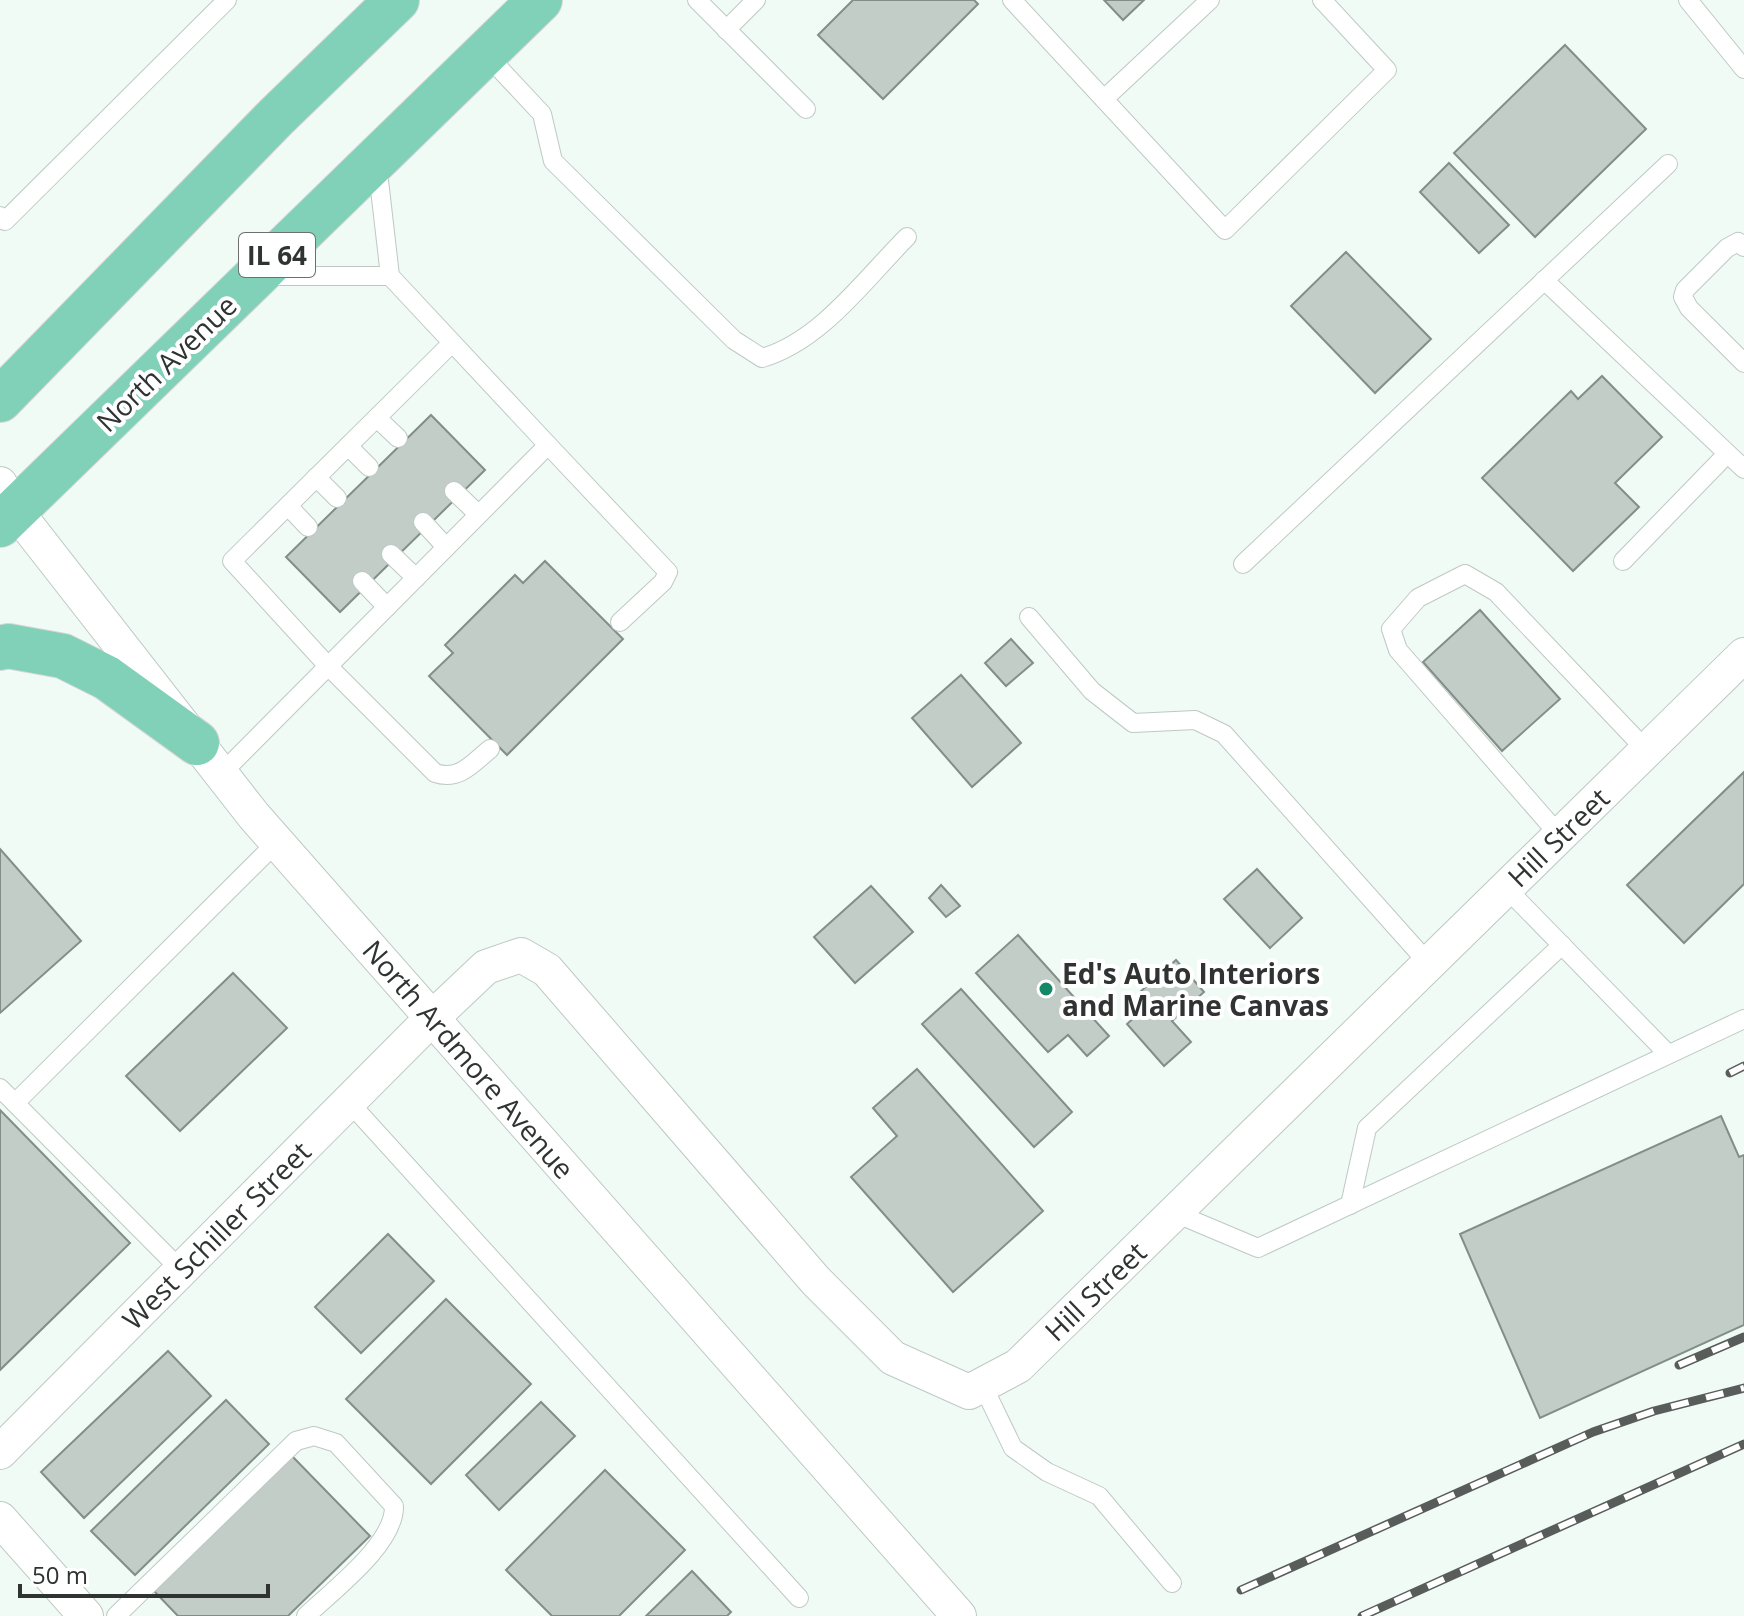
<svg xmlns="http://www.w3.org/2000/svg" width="1744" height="1616" font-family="'Open Sans',sans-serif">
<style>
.building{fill:#c2cdc8;stroke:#838d89;stroke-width:2}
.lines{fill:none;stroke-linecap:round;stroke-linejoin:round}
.service-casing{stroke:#bec9c4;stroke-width:20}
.minor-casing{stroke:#bec9c4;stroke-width:36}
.primary-casing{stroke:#d5d6d6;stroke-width:46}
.service{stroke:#fff;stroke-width:18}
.minor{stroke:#fff;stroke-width:34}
.primary{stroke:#81d0b8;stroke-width:44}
.rail-casing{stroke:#585d5b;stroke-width:9}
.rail{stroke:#fff;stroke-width:6;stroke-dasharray:18;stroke-linecap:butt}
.poi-dot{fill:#158868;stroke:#fff;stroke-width:3}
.labels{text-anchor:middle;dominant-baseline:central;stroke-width:8;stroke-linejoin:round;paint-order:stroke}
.shield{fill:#fff;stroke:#6d706f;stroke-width:2}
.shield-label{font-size:26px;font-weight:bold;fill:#2f3331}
.street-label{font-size:28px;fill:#2f3331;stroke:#fff}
.poi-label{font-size:28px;font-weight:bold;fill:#2f3331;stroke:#fff;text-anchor:start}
</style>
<rect width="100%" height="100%" fill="#f0fbf6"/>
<g class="building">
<polygon points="853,0 974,0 978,4 883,99 818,35"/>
<polygon points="1104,0 1144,0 1123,20"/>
<polygon points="1565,45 1646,129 1535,237 1454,153"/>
<polygon points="1449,163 1509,225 1479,253 1420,192"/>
<polygon points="1346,252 1431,339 1375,393 1291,306"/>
<polygon points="1602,376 1662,437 1615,483 1639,507 1573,571 1482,478 1571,391 1578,399"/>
<polygon points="431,415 485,470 340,612 286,557"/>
<polygon points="545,561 623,639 507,755 429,676 453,653 445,645 515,575 523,583"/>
<polygon points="1480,610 1560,699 1502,751 1423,662"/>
<polygon points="1011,639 1033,663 1006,686 985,663"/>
<polygon points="961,675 1021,743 972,787 912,718"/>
<polygon points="1744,772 1744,884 1684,943 1627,885"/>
<polygon points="0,849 81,941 0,1013"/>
<polygon points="1257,869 1302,918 1270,948 1224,899"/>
<polygon points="941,885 960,906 946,917 929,898"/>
<polygon points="871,886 913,932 855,983 814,937"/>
<polygon points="1018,935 1109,1036 1087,1056 1068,1035 1048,1052 976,973"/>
<polygon points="1176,960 1204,992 1172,1021 1191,1042 1164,1066 1127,1024 1150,1003 1140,992"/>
<polygon points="233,973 287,1028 180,1131 126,1076"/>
<polygon points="961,989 1072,1112 1034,1147 922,1024"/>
<polygon points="917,1069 1043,1211 953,1292 851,1177 897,1136 873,1108"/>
<polygon points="0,1110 130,1243 0,1370"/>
<polygon points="1721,1116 1739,1157 1744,1155 1744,1325 1540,1418 1460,1234"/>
<polygon points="388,1234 434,1281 361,1353 315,1307"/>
<polygon points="446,1299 531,1384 431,1484 346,1399"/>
<polygon points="168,1351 211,1396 84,1518 41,1472"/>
<polygon points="226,1400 269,1444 135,1575 91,1531"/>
<polygon points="541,1402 575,1436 499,1510 466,1475"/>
<polygon points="291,1455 370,1536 288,1616 178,1616 153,1590"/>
<polygon points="605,1470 685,1550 619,1616 552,1616 506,1570"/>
<polygon points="692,1571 731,1612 727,1616 646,1616"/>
</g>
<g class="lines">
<g class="service-casing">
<g id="service">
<polyline points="697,0 806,109"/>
<polyline points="1012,0 1225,230 1387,70 1322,0"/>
<polyline points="1688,0 1744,69"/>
<polyline points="726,30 756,0"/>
<path d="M485 53 542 114 553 161 734 340 762 358C821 341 865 279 907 237"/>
<polyline points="1104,99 1210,0"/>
<polyline points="377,163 390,276 548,445"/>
<polyline points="0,216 5,221 227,0"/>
<polyline points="1744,247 1738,242 1727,248 1685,290 1683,297 1689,308 1744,363"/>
<polyline points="263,276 390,276"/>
<polyline points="1544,280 1744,469"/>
<path d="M452 343 232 561 328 666 435 773C459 781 472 764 490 749"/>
<polyline points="377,418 398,438"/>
<polyline points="348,446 369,467"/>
<polyline points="316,477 337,498"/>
<polyline points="454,491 478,514"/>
<polyline points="288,506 308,527"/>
<polyline points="423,522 446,547"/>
<polyline points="391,554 416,578"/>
<polyline points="1623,561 1727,454"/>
<polyline points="1243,564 1668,164"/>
<polyline points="362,581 387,607"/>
<polyline points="1029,617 1092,691 1133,723 1195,720 1224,734 1429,964"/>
<polyline points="221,774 548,445 668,572 663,582 620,622"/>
<polyline points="1560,836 1398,650 1391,629 1418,598 1465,574 1496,592 1647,751"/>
<polyline points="1506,888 1668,1054"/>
<polyline points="0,1088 181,1270"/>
<polyline points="349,1102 799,1598"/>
<polyline points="15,1103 277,842"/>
<polyline points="1350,1205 1367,1128 1562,945"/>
<polyline points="1175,1213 1258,1248 1744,1019"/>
<polyline points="983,1386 1013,1448 1047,1472 1099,1496 1172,1583"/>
<path d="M116 1616 296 1441 314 1436 336 1443 394 1506C395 1544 333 1590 306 1616"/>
</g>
</g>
<g class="minor-casing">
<g id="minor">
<polyline points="0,484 15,510 254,816 959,1616"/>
<polyline points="0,1452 432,1018 486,967 521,955 547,970 816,1281 893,1358 969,1392 1018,1366 1744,655"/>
<polyline points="0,1519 86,1616"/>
</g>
</g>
<g class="primary-casing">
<g id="primary">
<polyline points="0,400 276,117 397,0"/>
<polyline points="0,525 540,0"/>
<polyline points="0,648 8,646 63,656 107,678 197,743"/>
</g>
</g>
<use href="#service" class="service"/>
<use href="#minor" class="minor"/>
<use href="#primary" class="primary"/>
<g class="rail-casing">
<g id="rail">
<polyline points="1730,1073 1744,1066"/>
<polyline points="1679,1365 1744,1337"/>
<polyline points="1241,1590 1593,1432 1654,1411 1744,1388"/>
<polyline points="1362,1616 1744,1444"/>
</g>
</g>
<use href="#rail" class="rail"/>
</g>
<circle class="poi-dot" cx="1046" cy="989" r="8"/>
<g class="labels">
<rect class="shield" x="239" y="233" width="76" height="44" rx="6"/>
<g class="shield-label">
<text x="277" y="255">IL 64</text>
</g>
<g class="street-label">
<text transform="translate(166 363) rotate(-44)">North Avenue</text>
<text transform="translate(1558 837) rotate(-44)">Hill Street</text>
<text transform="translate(469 1059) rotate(49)">North Ardmore Avenue</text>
<text transform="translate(216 1235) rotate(-45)">West Schiller Street</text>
<text transform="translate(1095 1291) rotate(-44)">Hill Street</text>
</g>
<g class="poi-label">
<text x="1062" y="973">Ed's Auto Interiors<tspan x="1062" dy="32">and Marine Canvas</tspan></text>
</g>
</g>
<path d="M20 1584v12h248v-12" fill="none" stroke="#2f3331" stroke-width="4"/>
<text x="32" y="1584" font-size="24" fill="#2f3331" stroke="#ffffff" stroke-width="6" paint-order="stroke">50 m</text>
</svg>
